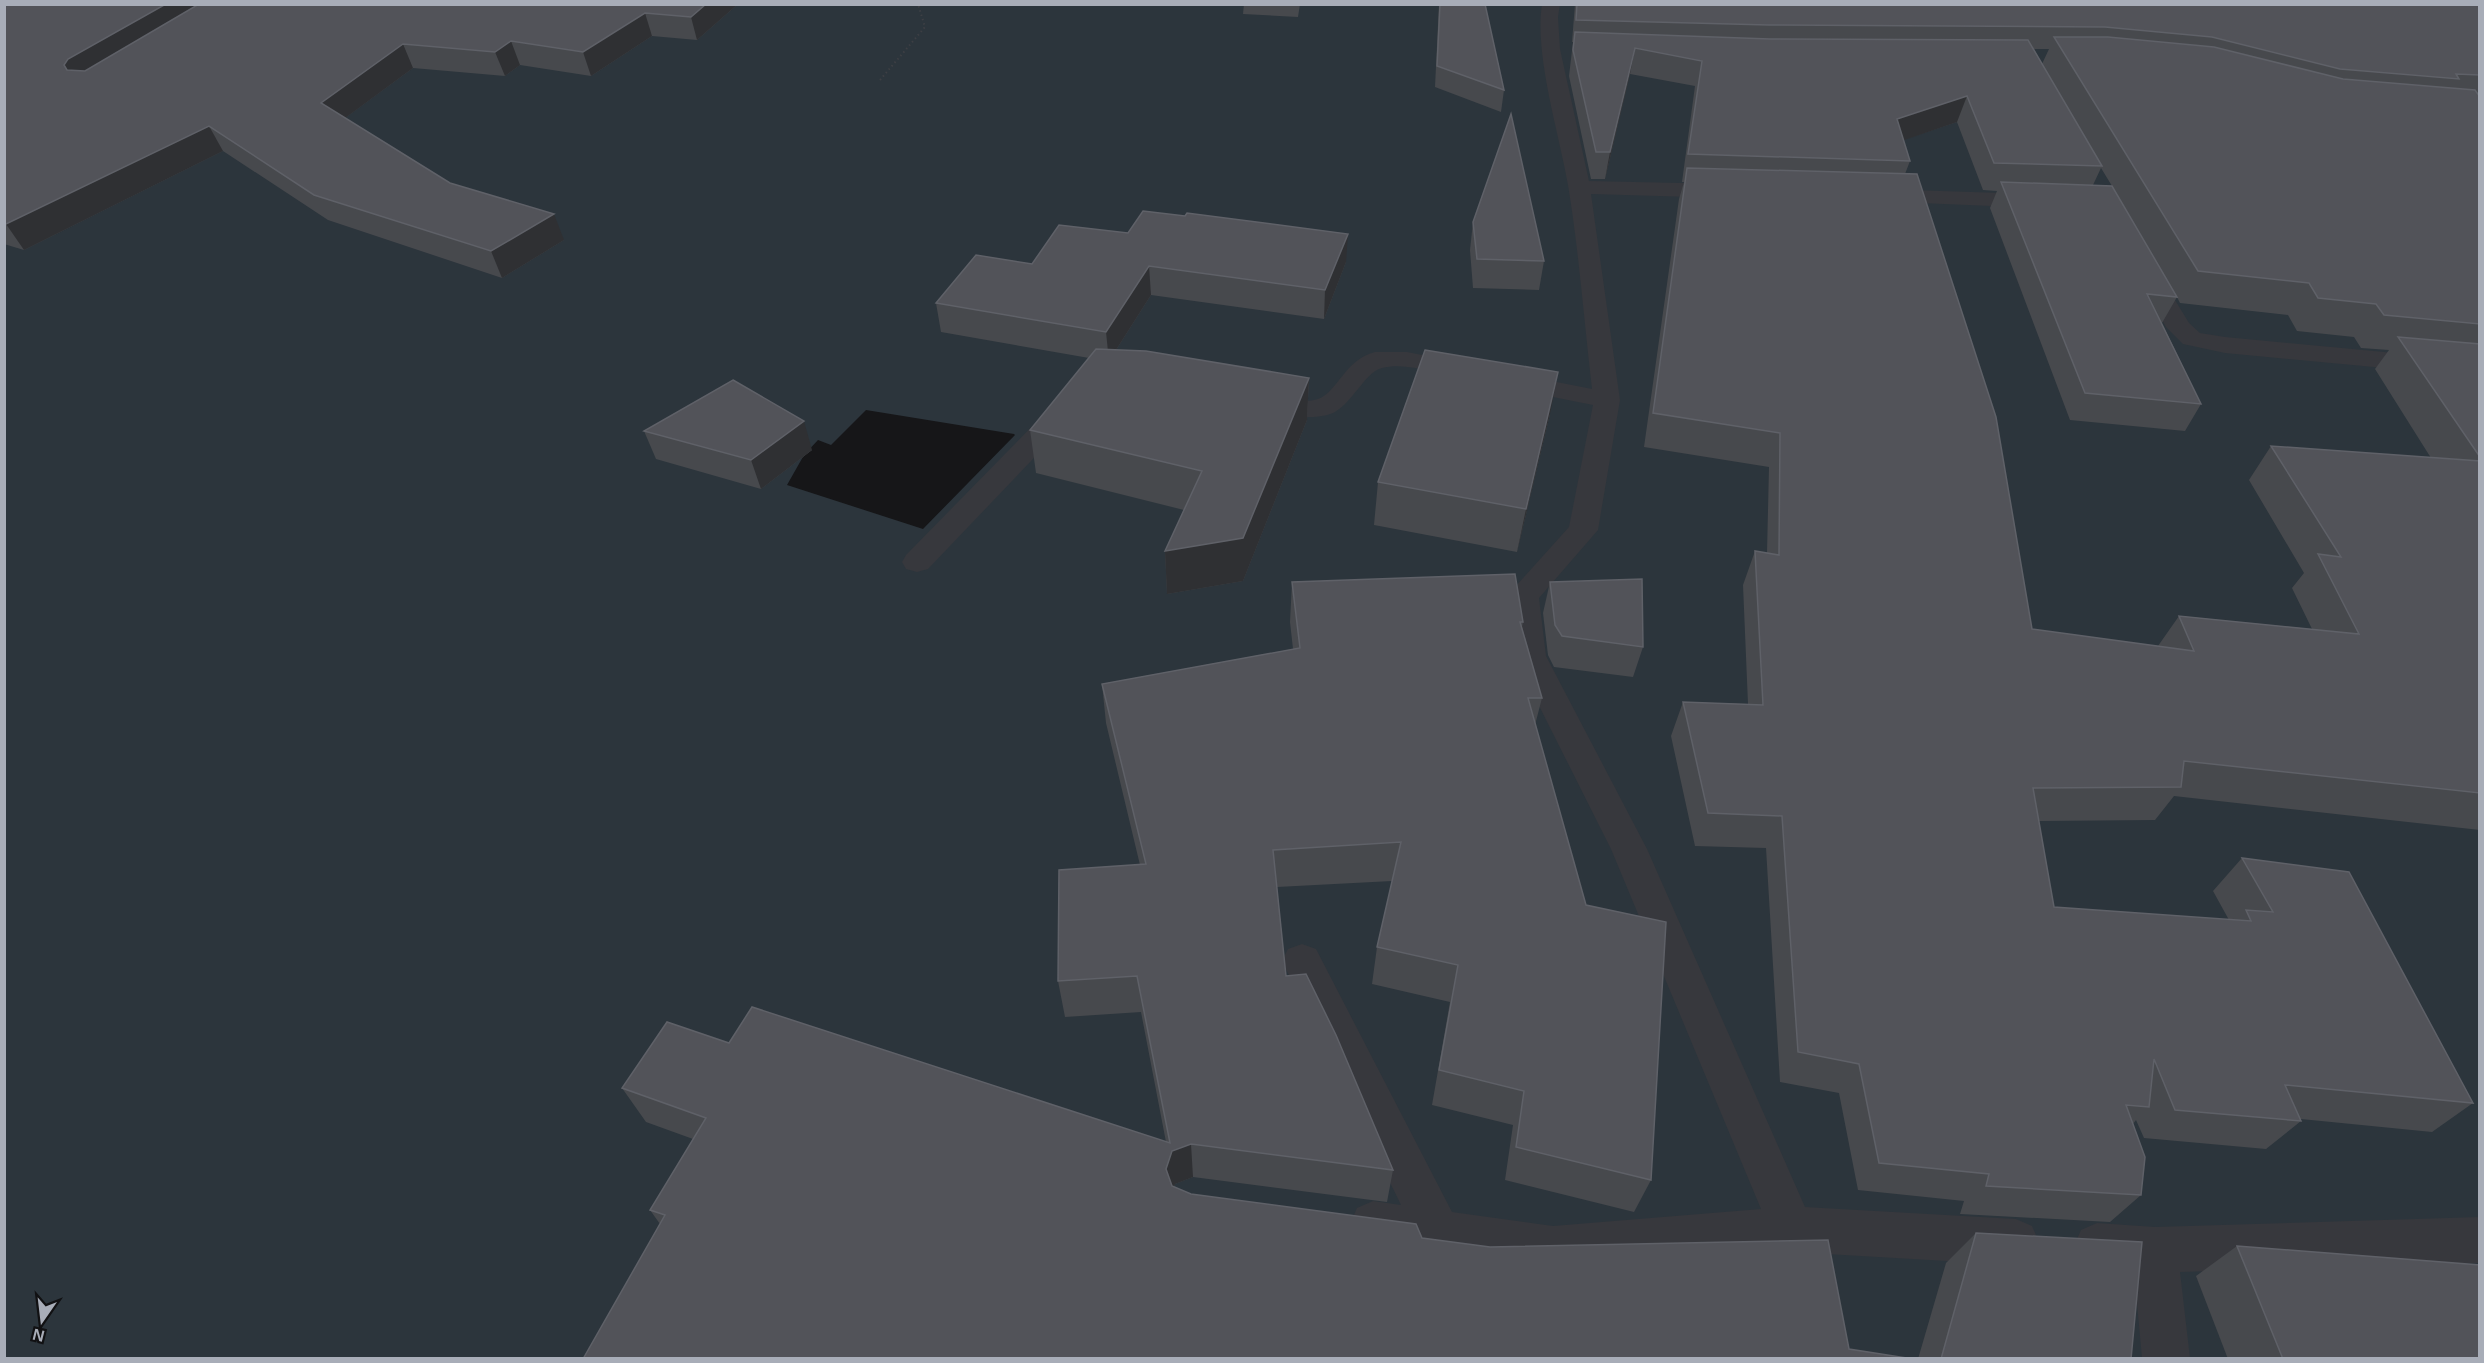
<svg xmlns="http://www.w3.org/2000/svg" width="2484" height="1363" font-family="Arial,sans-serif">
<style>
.water{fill:#2c353c;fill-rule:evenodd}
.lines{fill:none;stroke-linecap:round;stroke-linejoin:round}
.path{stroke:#3d3f44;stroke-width:2;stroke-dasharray:1.5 3;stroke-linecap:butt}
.minor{fill:#37383d;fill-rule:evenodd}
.wall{fill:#47494d;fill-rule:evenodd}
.shaded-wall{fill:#2f3033}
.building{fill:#525359;stroke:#5f6168;stroke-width:1.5}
</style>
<rect width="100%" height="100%" fill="#161618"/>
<path class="water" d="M5 5H2479V1358H5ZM866 410 1014 434 1015 435 923 529 787 485 804 455 818 440 831 445Z"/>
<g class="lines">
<polyline class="path" points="880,80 925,27 918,4"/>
<g class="minor">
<path d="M1542 4H1560L1558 17 1560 49 1589 181 1726 184 1734 186 1737 191 1734 196 1726 198 1591 194 1620 400 1598 530 1539 598 1546 656 1647 849 1805 1207 2016 1219 2032 1226 2039 1242 2032 1258 2016 1265 1792 1252 1553 1272 1373 1247 1357 1240 1350 1224 1357 1208 1373 1201 1401 1205 1282 961 1288 949 1302 944 1316 949 1452 1212 1553 1226 1761 1209 1611 849 1514 656 1507 596 1569 527 1593 405 1503 387 1499 381 1503 375 1512 373 1592 389C1584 321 1579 252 1568 185 1559 133 1534 54 1542 4Z"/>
<polygon points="1879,189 2037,194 2045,196 2048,201 2045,206 2037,208 1871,201 1868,196 1871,191"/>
<polygon points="2147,265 2155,267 2189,323 2200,333 2225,337 2480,361 2480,377 2225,353 2183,344 2166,327 2135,272 2139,267"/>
<path d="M1375 352H1407L1473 365 1477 371 1473 377 1464 379C1439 374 1407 362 1382 368 1372 370 1364 382 1358 389 1351 397 1345 406 1335 412 1314 423 1276 413 1254 408L1250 402 1254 396C1275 391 1297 406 1318 399 1338 392 1344 360 1375 352Z"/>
<polygon points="1064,402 1074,404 1077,410 1074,416 928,569 917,572 906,569 902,562 906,555 1054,404"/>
<polygon points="2480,1217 2480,1263 2180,1272 2190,1358 2142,1358 2134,1271 2097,1269 2081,1262 2074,1246 2081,1230 2097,1223 2155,1227"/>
</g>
</g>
<g class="wall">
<polygon points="4,4 738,4 697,40 652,36 591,76 520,65 505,76 413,68 345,118 450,183 564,240 502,278 328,220 223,151 24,250 4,244"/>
<polygon points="1244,4 1300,4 1298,17 1243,14"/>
<polygon points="1439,4 1485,4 1504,90 1501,112 1435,87"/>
<path d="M1575 4H2480V830L2174 796 2155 820 2039 821 2054 907 2229 920 2213 891 2242 858 2473 1103 2432 1132 2301 1119V1121L2266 1149 2144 1138 2136 1120 2133 1124 2141 1195 2110 1222 1960 1214 1964 1201 1858 1190 1839 1093 1780 1082 1766 848 1695 846 1671 736 1683 702 1748 704 1743 585 1755 551 1767 553 1769 467 1644 447 1679 199 1684 182H1682L1695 86 1630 74 1605 179H1591L1569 76 1573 42H1572ZM2034 49H2049L2042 64ZM1957 122 1983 190 1997 191 1990 208 2070 420 2185 431 2201 404 2162 323 2177 297 2180 303 2288 315 2297 331 2354 337 2361 348 2389 350 2375 369 2431 458 2271 446 2249 480 2304 573 2292 588 2312 629 2179 616 2158 646 2032 629 1905 174 1910 161 1903 140ZM2101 168 2112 186 2093 185Z"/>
<polygon points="1473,222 1544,261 1539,290 1473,288 1470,250"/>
<polygon points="1346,262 1324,319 1151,295 1116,350 1309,378 1307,420 1243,581 1167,594 1165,551 1184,510 1036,473 1030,430 1089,358 941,332 936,303 1032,264"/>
<polygon points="1550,414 1517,552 1374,525 1378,482"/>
<polygon points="644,431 812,450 761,489 656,459"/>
<polygon points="1292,582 1523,622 1522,627 1542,698 1535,725 1651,1180 1634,1212 1505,1180 1513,1125 1432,1105 1450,1002 1372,984 1377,947 1392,881 1277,887 1286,976 1393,1170 1387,1202 1193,1177 1175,1184 1174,1187 1191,1194 1422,1238 1849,1349 660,1224 650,1210 693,1139 646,1122 622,1088 729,1043 1166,1142 1141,1012 1065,1017 1058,981 1140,865 1106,723 1102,684 1293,649 1290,622"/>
<polygon points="1550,582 1643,647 1633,677 1554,667 1548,655 1543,613"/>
<polygon points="1976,1233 2131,1359 1918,1359 1946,1263"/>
<polygon points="2237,1246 2480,1359 2228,1359 2196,1276"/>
</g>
<g class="shaded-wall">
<polygon points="166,4 218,4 79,89 64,65 68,59"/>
<polygon points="706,4 738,4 697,40 691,17"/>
<polygon points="645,13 652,36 591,76 583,52"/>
<polygon points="511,41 520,65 505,76 495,52"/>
<polygon points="403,44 413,68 333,127 321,103"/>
<polygon points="1635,48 1630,74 1605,179 1610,152"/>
<polygon points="1967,96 1957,122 1887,146 1897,119"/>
<polygon points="209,126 223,151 24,250 6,224"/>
<polygon points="554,214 564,240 502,278 491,251"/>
<polygon points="1348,234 1346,262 1324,319 1325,290"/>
<polygon points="1149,266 1151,295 1109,361 1106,332"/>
<polygon points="1558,372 1550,414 1517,552 1526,509"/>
<polygon points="1309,378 1307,420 1243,581 1167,594 1165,551"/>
<polygon points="804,421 812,450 761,489 751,460"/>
<polygon points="1191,1144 1193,1177 1175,1184 1169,1202 1166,1169 1172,1151"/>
</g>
<g class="building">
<polygon points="4,4 166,4 68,59 64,65 67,70 85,71 199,4 706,4 691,17 645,13 583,52 511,41 495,52 403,44 321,103 450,183 554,214 491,251 314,195 209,126 6,224 4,224"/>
<polygon points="1440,4 1485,4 1504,90 1437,66"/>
<polygon points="1577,4 2480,4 2480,75 2456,74 2459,79 2340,69 2212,37 2105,27 1769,25 1576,20"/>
<polygon points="1575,32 1770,39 2028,40 2102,166 1994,163 1967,96 1897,119 1910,161 1688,154 1702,61 1635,48 1610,152 1596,152 1573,50"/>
<polygon points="2054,37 2108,37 2214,47 2343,79 2475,90 2480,97 2480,324 2384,315 2376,304 2318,298 2309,283 2198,271"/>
<polygon points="1511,114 1544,261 1477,259 1473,222"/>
<polygon points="1687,168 1917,174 1996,417 2032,629 2194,651 2179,616 2359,634 2318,554 2341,557 2271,446 2480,461 2480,793 2184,761 2181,787 2033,788 2054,907 2251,921 2246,910 2273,912 2242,858 2349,872 2473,1103 2285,1085 2301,1121 2175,1110 2154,1059 2149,1107 2126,1105 2145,1157 2141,1195 1986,1186 1989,1174 1879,1163 1859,1064 1798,1052 1782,816 1708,813 1683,702 1763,705 1755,551 1779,555 1780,433 1653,413"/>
<polygon points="2001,182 2112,186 2177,297 2147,294 2201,404 2085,393"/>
<polygon points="1143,211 1185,216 1187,213 1348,234 1325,290 1149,266 1106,332 936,303 976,255 1032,264 1059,225 1128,233"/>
<polygon points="2398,337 2480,344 2480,457"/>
<polygon points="1096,349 1146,351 1309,378 1243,538 1165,551 1202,471 1030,430"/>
<polygon points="1425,350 1558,372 1526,509 1378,482"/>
<polygon points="733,380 804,421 751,460 644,431"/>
<polygon points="1515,574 1523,622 1520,622 1542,698 1528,698 1586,905 1666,922 1651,1180 1516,1147 1524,1091 1439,1070 1458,965 1377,947 1401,842 1273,850 1286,976 1306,974 1336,1035 1393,1170 1191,1144 1172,1151 1166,1169 1172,1186 1191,1194 1416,1224 1422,1238 1490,1247 1828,1240 1849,1349 1913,1359 583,1359 665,1215 650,1210 706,1118 622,1088 667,1022 729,1043 752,1007 1170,1143 1137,976 1058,981 1059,870 1146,864 1102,684 1300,648 1292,582"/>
<polygon points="1642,579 1643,647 1562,636 1555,625 1550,582"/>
<polygon points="1976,1233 2142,1242 2131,1359 1941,1359"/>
<polygon points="2237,1246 2480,1265 2480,1359 2283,1359"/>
</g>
<rect width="2484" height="1363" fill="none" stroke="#a8adb8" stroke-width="12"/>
<g transform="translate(42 1321) rotate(194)" stroke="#111113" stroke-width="4.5" paint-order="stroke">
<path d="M0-4.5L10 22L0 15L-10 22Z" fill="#a8adb8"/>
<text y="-9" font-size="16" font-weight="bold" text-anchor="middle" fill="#a8adb8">N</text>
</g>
</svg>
